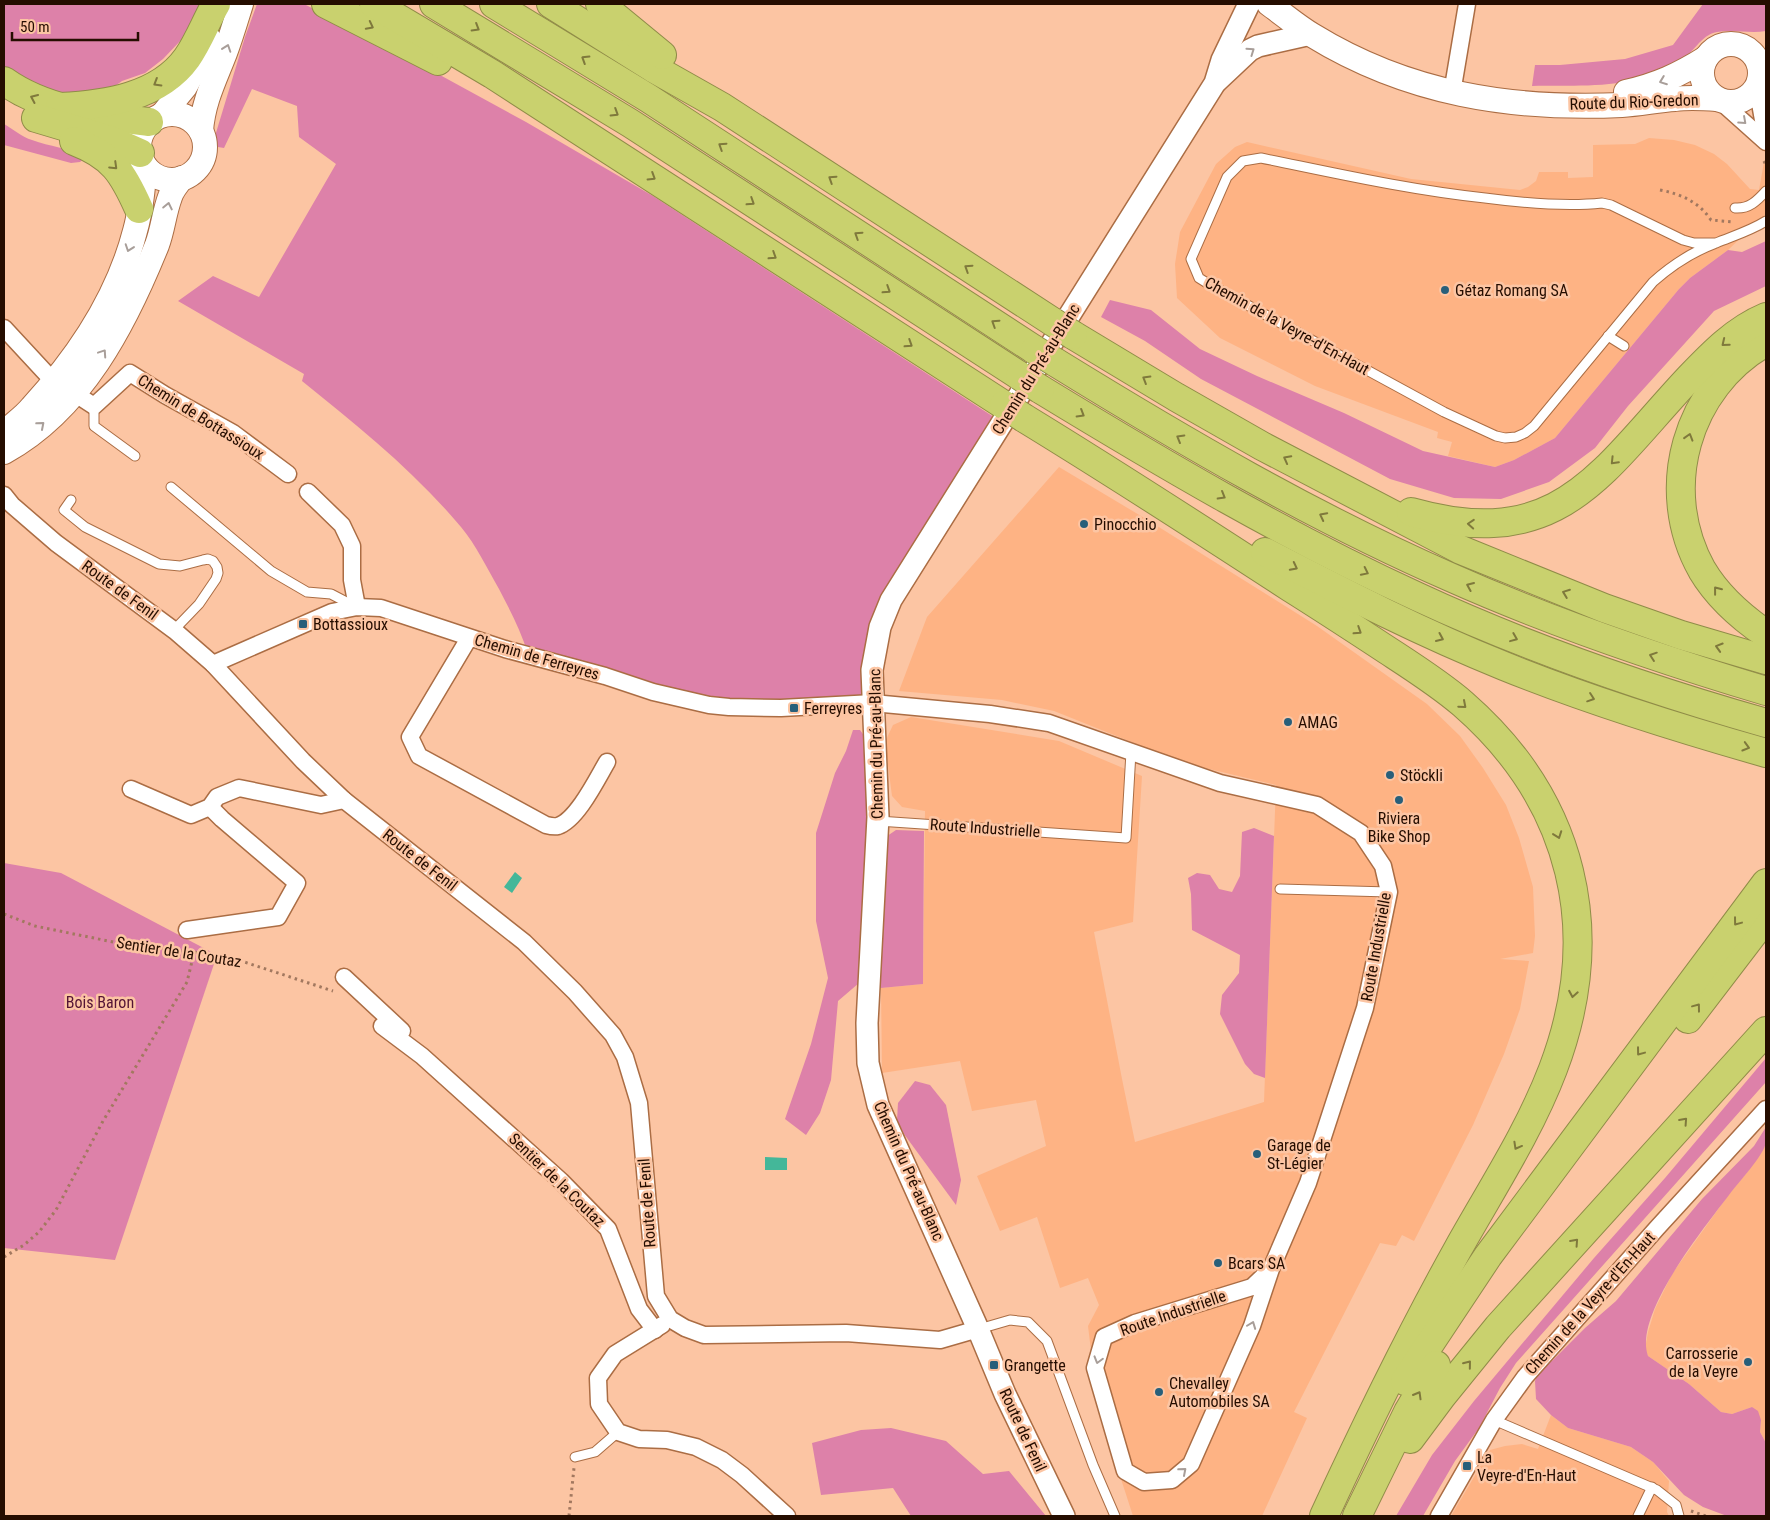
<svg xmlns="http://www.w3.org/2000/svg" width="1770" height="1520" font-family="'Roboto Condensed',sans-serif">
<style>
.built{fill:#feb384}
.green{fill:#dd81a9}
.water{fill:#44b799}
.lines{fill:none;stroke-linecap:round;stroke-linejoin:round}
.service-casing{stroke:#ab6d44;stroke-width:11}
.minor-casing{stroke:#ab6d44;stroke-width:19}
.tertiary-casing{stroke:#ab6d44;stroke-width:24}
.secondary-casing{stroke:#ab6d44;stroke-width:26}
.motorway-casing{stroke:#908c48;stroke-width:30}
.path{stroke:#a2785f;stroke-width:3;stroke-dasharray:2.5 4;stroke-linecap:butt}
.service{stroke:#fff;stroke-width:9}
.minor{stroke:#fff;stroke-width:16}
.tertiary{stroke:#fff;stroke-width:21}
.secondary{stroke:#fff;stroke-width:24}
.motorway{stroke:#c9d16e;stroke-width:28}
.motorway-bridge-casing{stroke:#908c48;stroke-width:30;stroke-linecap:butt}
.motorway-bridge{stroke:#c9d16e;stroke-width:28}
.oneway{stroke:#7f793c}
.oneway2{stroke:#a89e99}
.poi-dot{fill:#285f7a;stroke:#fcc5a3;stroke-width:2}
.labels{text-anchor:middle;dominant-baseline:central;stroke-width:5;stroke-linejoin:round;paint-order:stroke}
.street-label{font-size:16px;fill:#250d00;stroke:#fcc5a3}
.poi-label{font-size:16px;fill:#250d00;stroke:#fcc5a3;text-anchor:start}
.park-label{font-size:16px;fill:#541335;stroke:#fcc5a3}
</style>
<rect width="100%" height="100%" fill="#fcc5a3"/>
<g class="built">
<polygon points="1649,138 1674,140 1695,145 1714,154 1727,164 1750,189 1759,190 1764,162 1766,164 1766,214 1728,250 1690,278 1679,289 1555,438 1514,460 1495,467 1448,456 1452,442 1437,438 1438,432 1315,386 1220,338 1177,298 1175,264 1180,232 1216,164 1235,147 1247,142 1411,179 1520,190 1528,187 1536,181 1539,172 1568,172 1568,178 1593,177 1593,145 1635,144"/>
<polygon points="1059,467 1146,519 1317,626 1427,704 1460,736 1483,768 1506,805 1519,838 1533,887 1535,936 1533,953 1500,959 1529,961 1520,1009 1504,1054 1473,1125 1414,1241 1402,1235 1396,1246 1380,1243 1294,1412 1307,1418 1262,1516 1133,1516 1098,1408 1088,1326 1099,1305 1088,1278 1060,1288 1037,1217 1000,1231 977,1176 1046,1146 1036,1100 972,1111 960,1061 882,1073 881,988 923,984 925,811 902,807 892,796 885,742 893,725 911,717 1059,741 1142,776 1133,922 1094,932 1122,1079 1135,1142 1264,1102 1276,785 1184,763 1054,711 1002,700 899,691 927,617"/>
<polygon points="1766,1144 1766,1443 1760,1432 1761,1420 1752,1407 1732,1414 1721,1412 1689,1384 1648,1356 1645,1349 1648,1332 1655,1309 1672,1274 1729,1194 1749,1170"/>
<polygon points="1551,1415 1568,1428 1631,1447 1653,1462 1669,1481 1667,1512 1669,1516 1451,1516 1490,1450 1505,1446 1522,1444 1538,1449"/>
</g>
<g class="green">
<polygon points="4,4 201,4 184,37 163,59 145,73 122,81 107,92 73,94 53,92 40,89 4,68"/>
<path d="M257 4H304L396 51 526 122 653 196 1003 423 891 600 873 703 756 709 528 654C521 631 510 610 499 589 487 568 476 545 461 527 415 472 358 426 302 381L304 374 178 301 213 276 259 297 336 164 299 137 297 106 252 89 224 148 212 146 245 37Z"/>
<path d="M1703 4H1766V31C1750 34 1733 29 1717 32 1700 35 1694 54 1678 62 1668 68 1655 74 1643 78 1608 88 1568 85 1532 86L1535 65H1560L1625 59 1673 45Z"/>
<path d="M4 124C13 129 22 137 32 140 50 147 68 147 85 158L80 162 71 163 4 145Z"/>
<polygon points="1766,241 1766,286 1714,311 1628,406 1595,448 1549,482 1501,499 1454,498 1390,479 1201,379 1145,341 1101,317 1110,300 1151,310 1200,349 1257,376 1344,413 1423,451 1495,467 1514,460 1555,438 1679,289 1690,278 1728,250 1742,252"/>
<polygon points="853,730 860,730 875,751 877,843 896,830 924,831 923,984 881,988 870,971 859,983 838,1001 831,1080 820,1113 806,1135 785,1119 811,1044 828,978 816,921 816,833 835,773 846,751"/>
<polygon points="1254,828 1274,836 1265,1078 1254,1074 1245,1064 1220,1014 1222,995 1239,973 1240,955 1192,930 1191,894 1188,878 1197,873 1210,875 1219,889 1232,892 1240,876 1242,832"/>
<polygon points="4,863 61,873 217,955 115,1260 4,1248"/>
<polygon points="1766,1058 1766,1082 1516,1363 1500,1388 1479,1428 1455,1461 1423,1516 1396,1516 1432,1455 1474,1401 1594,1258 1665,1178"/>
<polygon points="915,1081 930,1085 946,1105 961,1180 956,1205 904,1134 897,1120 898,1103"/>
<path d="M1766 1127C1766 1132 1767 1137 1766 1142 1765 1154 1737 1184 1729 1195 1704 1228 1633 1315 1648 1356L1689 1384 1721 1412 1732 1414 1752 1407 1758 1411 1761 1420 1760 1432 1766 1443V1516H1727L1703 1507 1684 1495 1653 1462 1631 1447 1568 1428 1551 1415 1536 1399 1535 1381 1540 1369 1553 1360 1585 1328 1616 1301 1702 1199 1754 1146Z"/>
<polygon points="891,1428 946,1441 983,1474 1009,1471 1046,1516 911,1516 893,1488 821,1495 812,1443 861,1430"/>
</g>
<g class="water">
<polygon points="515,872 522,878 512,893 504,887"/>
<polygon points="765,1157 787,1158 787,1170 765,1170"/>
</g>
<g class="lines">
<g class="service-casing">
<g id="service">
<path d="M1735 208C1749 209 1757 201 1766 191"/>
<path d="M1716 243H1694L1683 240 1611 205 1602 203C1564 207 1523 203 1485 198 1409 190 1335 173 1261 158L1243 161 1227 177 1191 259 1199 278 1207 283 1444 412 1496 436 1505 438 1516 437 1525 433 1534 426 1653 282C1672 265 1692 252 1716 243 1733 236 1750 231 1766 221"/>
<polyline points="1608,336 1624,346"/>
<polyline points="94,406 94,426 135,456"/>
<polyline points="171,487 271,571 307,592 331,594 354,606"/>
<polyline points="71,500 64,510 85,527 159,564 180,566 203,560 208,559 213,561 217,567 218,573 216,579 199,604 174,630"/>
<polyline points="878,821 1126,838 1131,752"/>
<polyline points="1280,889 1389,892"/>
<polyline points="979,1329 1010,1320 1028,1322 1047,1341 1093,1465 1115,1516"/>
<polyline points="1494,1420 1657,1490 1676,1505 1679,1516"/>
<polyline points="575,1457 595,1452 618,1432"/>
<polyline points="1638,1516 1652,1487"/>
</g>
</g>
<g class="minor-casing">
<g id="minor">
<polyline points="1759,83 1760,103 1766,137"/>
<polyline points="1452,93 1467,4"/>
<polyline points="1719,100 1766,142"/>
<polyline points="4,328 54,382"/>
<polyline points="74,393 94,406 130,373 165,395 233,433 288,474"/>
<polyline points="308,492 342,525 352,546 352,580 357,607"/>
<polyline points="4,495 12,505 56,543 175,631 213,664 303,761 344,800 524,942 575,992 613,1035 625,1057 639,1103 656,1296 670,1319 685,1328 704,1335 846,1333 940,1340 978,1329"/>
<path d="M469 638 410 737 419 756 546 825C550 826 554 827 558 826 577 820 597 779 607 762"/>
<polyline points="213,664 332,612 357,607 381,608 505,649 605,676 653,692 709,705 729,707 781,708 873,703 990,714 1049,723 1220,783 1317,805 1361,833 1383,866 1389,892 1365,1008 1308,1183 1271,1269 1252,1326 1191,1464 1172,1480 1144,1482 1125,1471 1095,1368 1104,1337 1135,1323 1252,1287 1271,1269"/>
<polyline points="131,789 191,815 210,807 217,797 239,788 321,805 344,800"/>
<polyline points="187,930 278,917 297,883 222,819 210,807"/>
<polyline points="344,977 402,1031"/>
<polyline points="382,1026 422,1056 561,1181 608,1229 639,1309 655,1330"/>
<polyline points="662,1325 615,1354 598,1378 599,1404 618,1432 639,1439 667,1440 696,1447 722,1460 742,1475 787,1516"/>
<polyline points="1439,1516 1494,1420 1525,1377 1657,1228 1766,1109"/>
</g>
</g>
<g class="tertiary-casing">
<g id="tertiary">
<polyline points="1217,81 1250,50 1258,46 1311,34"/>
<polyline points="1064,1516 1005,1394 978,1329 878,1105 868,1063 867,1023 878,817 872,670 880,627 891,600 1215,83 1222,60 1249,4"/>
</g>
</g>
<g class="secondary-casing">
<g id="secondary">
<path d="M1269 4C1283 14 1297 26 1312 35 1408 94 1511 110 1622 105 1640 104 1658 100 1675 99 1689 97 1703 98 1717 99"/>
<circle cx="1731" cy="73" r="29"/>
<path d="M1626 92C1657 85 1679 75 1706 58"/>
<circle cx="172" cy="147" r="33"/>
<polyline points="162,115 185,87 204,53 209,39"/>
<path d="M201 131C203 102 215 79 225 53 231 37 236 20 241 4"/>
<path d="M4 433C13 424 24 417 32 407 78 357 118 297 135 231 141 210 143 188 145 166"/>
<path d="M4 452C82 409 125 324 157 245 163 229 164 213 170 197 172 190 177 184 182 178"/>
</g>
</g>
<g class="motorway-casing">
<g id="motorway">
<polyline points="326,4 438,61"/>
<polyline points="374,4 492,74 1004,405"/>
<polyline points="434,4 630,123 1020,376"/>
<polyline points="494,4 648,98 1035,350"/>
<polyline points="551,4 653,68 722,107 1053,322"/>
<polyline points="600,4 662,55"/>
<path d="M4 81C46 111 99 116 149 122"/>
<path d="M60 107C105 105 159 97 187 58 199 41 206 21 216 4"/>
<polyline points="36,118 113,141 140,153"/>
<path d="M74 141C113 156 123 173 139 209"/>
<polyline points="1073,335 1176,397 1262,446 1461,550 1604,608 1681,635 1766,660"/>
<path d="M1766 342C1686 387 1657 490 1702 570 1718 597 1741 617 1766 634"/>
<path d="M1055 362C1183 441 1313 517 1450 577 1553 623 1659 659 1766 691"/>
<path d="M1040 389C1163 464 1287 537 1418 597 1530 649 1647 689 1766 723"/>
<path d="M1024 418C1114 473 1202 530 1291 588 1323 608 1355 629 1387 650 1413 667 1440 684 1463 704 1574 801 1605 932 1553 1069 1529 1132 1492 1188 1459 1247 1410 1335 1366 1425 1324 1516"/>
<path d="M1411 512C1560 554 1600 473 1689 378 1712 354 1735 330 1766 317"/>
<path d="M1265 552C1344 593 1422 633 1504 666 1590 701 1678 728 1766 753"/>
<polyline points="1688,1019 1766,917"/>
<polyline points="1405,1381 1488,1256 1766,883"/>
<polyline points="1410,1439 1442,1396 1498,1327 1766,1031"/>
<polyline points="1357,1516 1408,1412 1436,1365"/>
</g>
</g>
<g class="path">
<polyline points="1764,161 1766,165"/>
<path d="M1660 190C1681 194 1699 202 1711 220L1733 222"/>
<polyline points="4,914 35,926 123,944 226,956 333,991"/>
<polyline points="4,1257 24,1245 39,1232 56,1210 103,1121 187,982 194,953"/>
<polyline points="1691,1511 1706,1516"/>
<polyline points="569,1516 574,1468"/>
</g>
<use href="#service" class="service"/>
<use href="#minor" class="minor"/>
<use href="#tertiary" class="tertiary"/>
<use href="#secondary" class="secondary"/>
<use href="#motorway" class="motorway"/>
<g class="motorway-bridge-casing">
<g id="motorway-bridge">
<polyline points="1053,322 1073,335"/>
<polyline points="1035,350 1055,362"/>
<polyline points="1020,376 1040,389"/>
<polyline points="1004,405 1024,418"/>
</g>
</g>
<use href="#motorway-bridge" class="motorway-bridge"/>
</g>
<defs><path id="oneway-chevron" d="M-2-3.5L2.5 0L-2 3.5" fill="none" stroke-width="1.6" stroke-linecap="round" stroke-linejoin="round" transform="scale(1.25)"/></defs>
<g class="oneway">
<use href="#oneway-chevron" transform="translate(370 26) rotate(27)"/>
<use href="#oneway-chevron" transform="translate(476 28) rotate(31)"/>
<use href="#oneway-chevron" transform="translate(585 59) rotate(-148)"/>
<use href="#oneway-chevron" transform="translate(157 83) rotate(149)"/>
<use href="#oneway-chevron" transform="translate(34 98) rotate(-156)"/>
<use href="#oneway-chevron" transform="translate(615 113) rotate(32)"/>
<use href="#oneway-chevron" transform="translate(722 146) rotate(-147)"/>
<use href="#oneway-chevron" transform="translate(114 166) rotate(44)"/>
<use href="#oneway-chevron" transform="translate(652 177) rotate(32)"/>
<use href="#oneway-chevron" transform="translate(832 179) rotate(-147)"/>
<use href="#oneway-chevron" transform="translate(751 202) rotate(33)"/>
<use href="#oneway-chevron" transform="translate(858 235) rotate(-147)"/>
<use href="#oneway-chevron" transform="translate(773 256) rotate(33)"/>
<use href="#oneway-chevron" transform="translate(968 268) rotate(-147)"/>
<use href="#oneway-chevron" transform="translate(887 290) rotate(33)"/>
<use href="#oneway-chevron" transform="translate(995 323) rotate(-147)"/>
<use href="#oneway-chevron" transform="translate(1725 343) rotate(141)"/>
<use href="#oneway-chevron" transform="translate(909 344) rotate(33)"/>
<use href="#oneway-chevron" transform="translate(1146 379) rotate(-149)"/>
<use href="#oneway-chevron" transform="translate(1081 414) rotate(31)"/>
<use href="#oneway-chevron" transform="translate(1689 437) rotate(-73)"/>
<use href="#oneway-chevron" transform="translate(1180 438) rotate(-150)"/>
<use href="#oneway-chevron" transform="translate(1287 459) rotate(-152)"/>
<use href="#oneway-chevron" transform="translate(1614 461) rotate(134)"/>
<use href="#oneway-chevron" transform="translate(1222 496) rotate(30)"/>
<use href="#oneway-chevron" transform="translate(1323 516) rotate(-153)"/>
<use href="#oneway-chevron" transform="translate(1471 524) rotate(-176)"/>
<use href="#oneway-chevron" transform="translate(1294 567) rotate(27)"/>
<use href="#oneway-chevron" transform="translate(1365 572) rotate(26)"/>
<use href="#oneway-chevron" transform="translate(1470 586) rotate(-157)"/>
<use href="#oneway-chevron" transform="translate(1717 590) rotate(-128)"/>
<use href="#oneway-chevron" transform="translate(1566 593) rotate(-159)"/>
<use href="#oneway-chevron" transform="translate(1358 631) rotate(33)"/>
<use href="#oneway-chevron" transform="translate(1440 638) rotate(24)"/>
<use href="#oneway-chevron" transform="translate(1514 638) rotate(22)"/>
<use href="#oneway-chevron" transform="translate(1719 647) rotate(-163)"/>
<use href="#oneway-chevron" transform="translate(1653 656) rotate(-161)"/>
<use href="#oneway-chevron" transform="translate(1591 698) rotate(19)"/>
<use href="#oneway-chevron" transform="translate(1463 705) rotate(41)"/>
<use href="#oneway-chevron" transform="translate(1746 747) rotate(16)"/>
<use href="#oneway-chevron" transform="translate(1558 835) rotate(70)"/>
<use href="#oneway-chevron" transform="translate(1737 922) rotate(127)"/>
<use href="#oneway-chevron" transform="translate(1573 994) rotate(100)"/>
<use href="#oneway-chevron" transform="translate(1697 1007) rotate(-53)"/>
<use href="#oneway-chevron" transform="translate(1640 1052) rotate(127)"/>
<use href="#oneway-chevron" transform="translate(1684 1121) rotate(-48)"/>
<use href="#oneway-chevron" transform="translate(1517 1146) rotate(119)"/>
<use href="#oneway-chevron" transform="translate(1575 1242) rotate(-48)"/>
<use href="#oneway-chevron" transform="translate(1468 1364) rotate(-51)"/>
<use href="#oneway-chevron" transform="translate(1418 1395) rotate(-60)"/>
</g>
<g class="oneway2">
<use href="#oneway-chevron" transform="translate(227 48) rotate(-71)"/>
<use href="#oneway-chevron" transform="translate(1251 51) rotate(-35)"/>
<use href="#oneway-chevron" transform="translate(1663 81) rotate(159)"/>
<use href="#oneway-chevron" transform="translate(1743 121) rotate(42)"/>
<use href="#oneway-chevron" transform="translate(168 206) rotate(-78)"/>
<use href="#oneway-chevron" transform="translate(129 248) rotate(109)"/>
<use href="#oneway-chevron" transform="translate(103 353) rotate(-56)"/>
<use href="#oneway-chevron" transform="translate(41 425) rotate(-41)"/>
<use href="#oneway-chevron" transform="translate(1252 1325) rotate(-69)"/>
<use href="#oneway-chevron" transform="translate(1098 1360) rotate(106)"/>
<use href="#oneway-chevron" transform="translate(1183 1471) rotate(-41)"/>
</g>
<g class="poi-dot">
<circle cx="1445" cy="290" r="5"/>
<circle cx="1084" cy="524" r="5"/>
<rect x="298" y="619" width="10" height="10" rx="2.5"/>
<rect x="789" y="703" width="10" height="10" rx="2.5"/>
<circle cx="1288" cy="722" r="5"/>
<circle cx="1390" cy="775" r="5"/>
<circle cx="1399" cy="800" r="5"/>
<circle cx="1257" cy="1154" r="5"/>
<circle cx="1218" cy="1263" r="5"/>
<circle cx="1748" cy="1362" r="5"/>
<rect x="989" y="1360" width="10" height="10" rx="2.5"/>
<circle cx="1159" cy="1392" r="5"/>
<rect x="1462" y="1461" width="10" height="10" rx="2.5"/>
</g>
<g class="labels">
<g class="street-label">
<text transform="translate(1634 102) rotate(-2)">Route du Rio-Gredon</text>
<text transform="translate(1287 326) rotate(29)">Chemin de la Veyre-d'En-Haut</text>
<text transform="translate(1036 369) rotate(-58)">Chemin du Pré-au-Blanc</text>
<text transform="translate(201 417) rotate(32)">Chemin de Bottassioux</text>
<text transform="translate(120 590) rotate(36)">Route de Fenil</text>
<text transform="translate(537 657) rotate(16)">Chemin de Ferreyres</text>
<text transform="translate(876 744) rotate(-91)">Chemin du Pré-au-Blanc</text>
<text transform="translate(985 828) rotate(4)">Route Industrielle</text>
<text transform="translate(420 860) rotate(38)">Route de Fenil</text>
<text transform="translate(1376 947) rotate(-80)">Route Industrielle</text>
<text transform="translate(179 952) rotate(9)">Sentier de la Coutaz</text>
<text transform="translate(909 1171) rotate(66)">Chemin du Pré-au-Blanc</text>
<text transform="translate(557 1180) rotate(44)">Sentier de la Coutaz</text>
<text transform="translate(647 1203) rotate(-94)">Route de Fenil</text>
<text transform="translate(1590 1303) rotate(-48)">Chemin de la Veyre-d'En-Haut</text>
<text transform="translate(1173 1313) rotate(-19)">Route Industrielle</text>
<text transform="translate(1023 1430) rotate(65)">Route de Fenil</text>
</g>
<g class="poi-label">
<text x="1455" y="290">Gétaz Romang SA</text>
<text x="1094" y="524">Pinocchio</text>
<text x="313" y="624">Bottassioux</text>
<text x="804" y="708">Ferreyres</text>
<text x="1298" y="722">AMAG</text>
<text x="1400" y="775">Stöckli</text>
<text x="1399" y="818" text-anchor="middle">Riviera<tspan x="1399" dy="18">Bike Shop</tspan></text>
<text x="1267" y="1145">Garage de<tspan x="1267" dy="18">St-Légier</tspan></text>
<text x="1228" y="1263">Bcars SA</text>
<text x="1738" y="1353" text-anchor="end">Carrosserie<tspan x="1738" dy="18">de la Veyre</tspan></text>
<text x="1004" y="1365">Grangette</text>
<text x="1169" y="1383">Chevalley<tspan x="1169" dy="18">Automobiles SA</tspan></text>
<text x="1477" y="1457">La<tspan x="1477" dy="18">Veyre-d'En-Haut</tspan></text>
</g>
<g class="park-label">
<text x="100" y="1002">Bois Baron</text>
</g>
</g>
<rect width="1770" height="1520" fill="none" stroke="#250d00" stroke-width="10"/>
<path d="M12 32v8h126v-8" fill="none" stroke="#250d00" stroke-width="2.5"/>
<text x="20" y="32" font-size="15" fill="#250d00" stroke="#fcc5a3" stroke-width="4" paint-order="stroke">50 m</text>
</svg>
